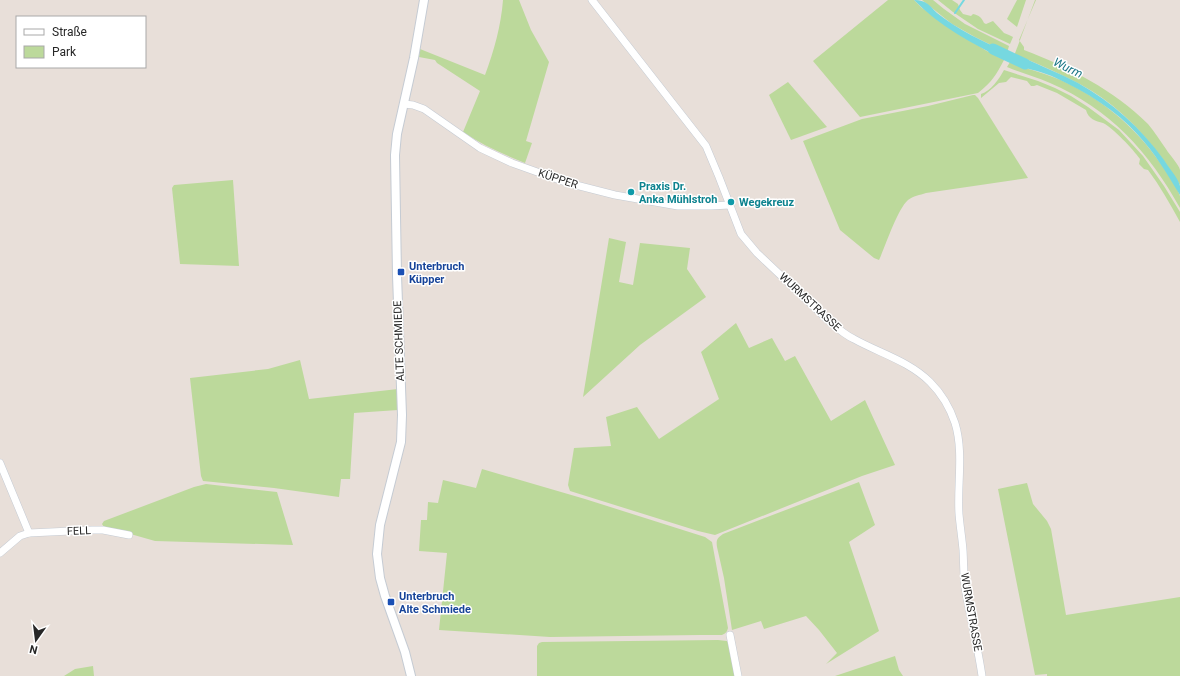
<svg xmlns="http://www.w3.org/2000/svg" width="1180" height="676" font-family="Roboto,sans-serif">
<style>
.green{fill:#bcd99b}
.water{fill:#76d8e0}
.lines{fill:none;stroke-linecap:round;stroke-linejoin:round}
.stream{stroke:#76d8e0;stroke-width:2}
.river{stroke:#76d8e0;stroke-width:11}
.minor-casing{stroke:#c5cbd3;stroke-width:8}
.tertiary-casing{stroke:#c5cbd3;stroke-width:10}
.minor{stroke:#fff;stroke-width:7}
.tertiary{stroke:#fff;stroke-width:8}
.culture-dot{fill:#0f9aa8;stroke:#fff;stroke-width:1.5}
.transit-dot{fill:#1a4fb4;stroke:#fff;stroke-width:1.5}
.labels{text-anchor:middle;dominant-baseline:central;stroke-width:3;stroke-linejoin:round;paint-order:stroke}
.street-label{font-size:11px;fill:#272727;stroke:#fff}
.culture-label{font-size:11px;font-weight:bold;fill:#0d838f;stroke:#fff;text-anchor:start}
.transit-label{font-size:11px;font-weight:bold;fill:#164399;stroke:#fff;text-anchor:start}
.water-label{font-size:12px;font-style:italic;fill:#1b7686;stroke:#fff}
</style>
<rect width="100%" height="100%" fill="#e8dfd9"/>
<g class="green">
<path d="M503 0H519L531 30 549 62 526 141 532 143 525 163C503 154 482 145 463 132L480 91 437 63 435 60 419 57 420 49 485 75C494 51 501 26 503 0Z"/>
<path d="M888 0H914L922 8 985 50 1004 60C996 75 992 82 978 93L860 117 813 61Z"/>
<polygon points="922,0 933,0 944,9 965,24 1009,46 1007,53 975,37 952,24"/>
<path d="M938 0H952L958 4 960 10 963 14 971 16 973 14C979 15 982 18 984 23L986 24 993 21 1004 33 1009 35 1013 37 1010 44 978 29 953 12Z"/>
<polygon points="1017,0 1026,0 1017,27 1007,19"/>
<path d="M1035 0H1036L1019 40 1024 47V50C1069 67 1114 90 1148 124 1155 132 1160 141 1166 149 1169 154 1179 165 1180 170 1180 174 1180 181 1180 185 1159 151 1134 120 1101 97 1076 80 1047 68 1019 56H1014Z"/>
<path d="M1010 62C1024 69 1039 71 1053 77 1097 94 1135 126 1161 164 1165 170 1179 190 1180 196 1180 199 1180 204 1180 208 1149 152 1110 109 1050 83 1036 77 1021 73 1007 67Z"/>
<path d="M1004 70 1038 81 1055 88 1071 96 1088 107 1119 130 1143 156 1164 186 1180 212V222C1170 204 1160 186 1148 170L1144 169 1139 164 1140 159C1133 149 1113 128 1103 123 1096 121 1088 119 1086 110L1057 93 1037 85 1034 86H1031L1027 81 1011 77 1006 82 999 83 981 98V94C991 91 999 79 1004 70Z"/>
<polygon points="788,82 827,127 791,140 769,95"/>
<path d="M973 95H975L978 98 1028 178 926 193C920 195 913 196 908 200 897 210 886 245 879 260L874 258 840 230 803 141 862 119 928 106Z"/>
<polygon points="233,180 239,266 180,264 172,188 174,185"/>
<polygon points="609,238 626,242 619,282 633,285 640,243 690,248 687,269 706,297 640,345 583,397"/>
<polygon points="736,323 749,348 772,338 785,361 795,356 831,421 865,400 895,465 862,476 715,535 698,531 570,491 568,485 574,448 611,446 606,417 637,407 659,439 719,399 701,352"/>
<polygon points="300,360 309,399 398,389 398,410 354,413 350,479 341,479 339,497 274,488 203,481 201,476 190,378 268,369"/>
<path d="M482 469 585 499 705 537 712 542 728 628C727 632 726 633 722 635H700L550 637 439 630 447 553 419 551 421 520H427L428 502 438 503 443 480 476 488Z"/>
<path d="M859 482 875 525 849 542 879 631 826 664 837 653 819 630 806 616 764 629 761 621 732 630 724 578 717 547C716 540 717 538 723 534Z"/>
<polygon points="1027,483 1033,504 1047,521 1051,529 1066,615 1180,597 1180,676 1047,676 1047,674 1035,675 998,489"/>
<polygon points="206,484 277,492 293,545 155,541 120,531 104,527 102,524 104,521 194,487"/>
<polygon points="718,640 727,641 730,645 735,676 537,676 537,646 539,643 542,642"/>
<polygon points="895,656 899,670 903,676 835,676"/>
<polygon points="93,666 94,676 64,676 75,669"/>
</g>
<g class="water">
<path d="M914 0C926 0 929 5 937 13 958 30 983 41 1007 53L1004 60C972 43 939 26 914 0Z"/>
<path d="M1014 56H1019C1039 65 1059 73 1078 83 1112 102 1141 128 1164 160 1168 167 1179 179 1180 186 1180 189 1180 192 1180 195 1167 174 1155 153 1138 135 1116 110 1086 92 1056 78 1041 71 1025 69 1010 62Z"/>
</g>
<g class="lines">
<polyline class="stream" points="955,13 964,0"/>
<polyline class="river" points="993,49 1025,64"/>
<g class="minor-casing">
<g id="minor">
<path d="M592 0 706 146 719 177 741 234 757 253 829 321C837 328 845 335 854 339 879 353 909 361 930 382 941 393 950 408 955 423 964 452 957 485 959 514 960 526 962 538 963 550 964 564 963 578 966 593 971 620 978 648 982 676"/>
<polyline points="404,104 413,105 424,109 480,148 512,163 568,183 615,195 678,206 711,206 729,205"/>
<polyline points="0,463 29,533 20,536 0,553"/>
<polyline points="29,533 92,530 103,530 129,535"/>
<polyline points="730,635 738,676"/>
</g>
</g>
<g class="tertiary-casing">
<polyline id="tertiary" points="411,676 405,652 385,596 380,578 377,554 380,525 401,442 402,415 397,275 395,155 397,134 414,58 424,0"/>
</g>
<use href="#minor" class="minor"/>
<use href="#tertiary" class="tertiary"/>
</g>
<g class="culture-dot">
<circle cx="631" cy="192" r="4"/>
<circle cx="731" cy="202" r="4"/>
</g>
<g class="transit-dot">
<rect x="397" y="268" width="8" height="8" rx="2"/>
<rect x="387" y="598" width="8" height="8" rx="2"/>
</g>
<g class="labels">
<g class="street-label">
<text transform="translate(558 179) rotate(18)">KÜPPER</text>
<text transform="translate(810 302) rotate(43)">WURMSTRASSE</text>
<text transform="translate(399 341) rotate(-92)">ALTE SCHMIEDE</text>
<text transform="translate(79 531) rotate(-2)">FELL</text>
<text transform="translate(971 612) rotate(80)">WURMSTRASSE</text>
</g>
<g class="culture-label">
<text x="639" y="186">Praxis Dr.<tspan x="639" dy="13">Anka Mühlstroh</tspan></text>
<text x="739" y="202">Wegekreuz</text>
</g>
<g class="transit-label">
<text x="409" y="266">Unterbruch<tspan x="409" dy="13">Küpper</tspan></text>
<text x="399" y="596">Unterbruch<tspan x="399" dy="13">Alte Schmiede</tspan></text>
</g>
<g class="water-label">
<text transform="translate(1068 68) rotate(26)">Wurm</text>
</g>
</g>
<rect x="16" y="16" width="130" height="52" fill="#ffffff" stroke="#a9a9a9"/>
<rect x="24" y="29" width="20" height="6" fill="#ffffff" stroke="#a9a9a9"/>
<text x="52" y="36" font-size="12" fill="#272727">Straße</text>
<rect x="24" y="46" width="20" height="12" fill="#bcd99b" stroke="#a9a9a9"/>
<text x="52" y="56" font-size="12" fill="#272727">Park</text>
<g transform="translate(36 640) rotate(194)" stroke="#ffffff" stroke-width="3" paint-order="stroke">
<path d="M0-3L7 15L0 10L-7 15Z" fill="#272727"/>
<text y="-6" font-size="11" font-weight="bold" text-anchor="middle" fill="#272727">N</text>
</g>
</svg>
